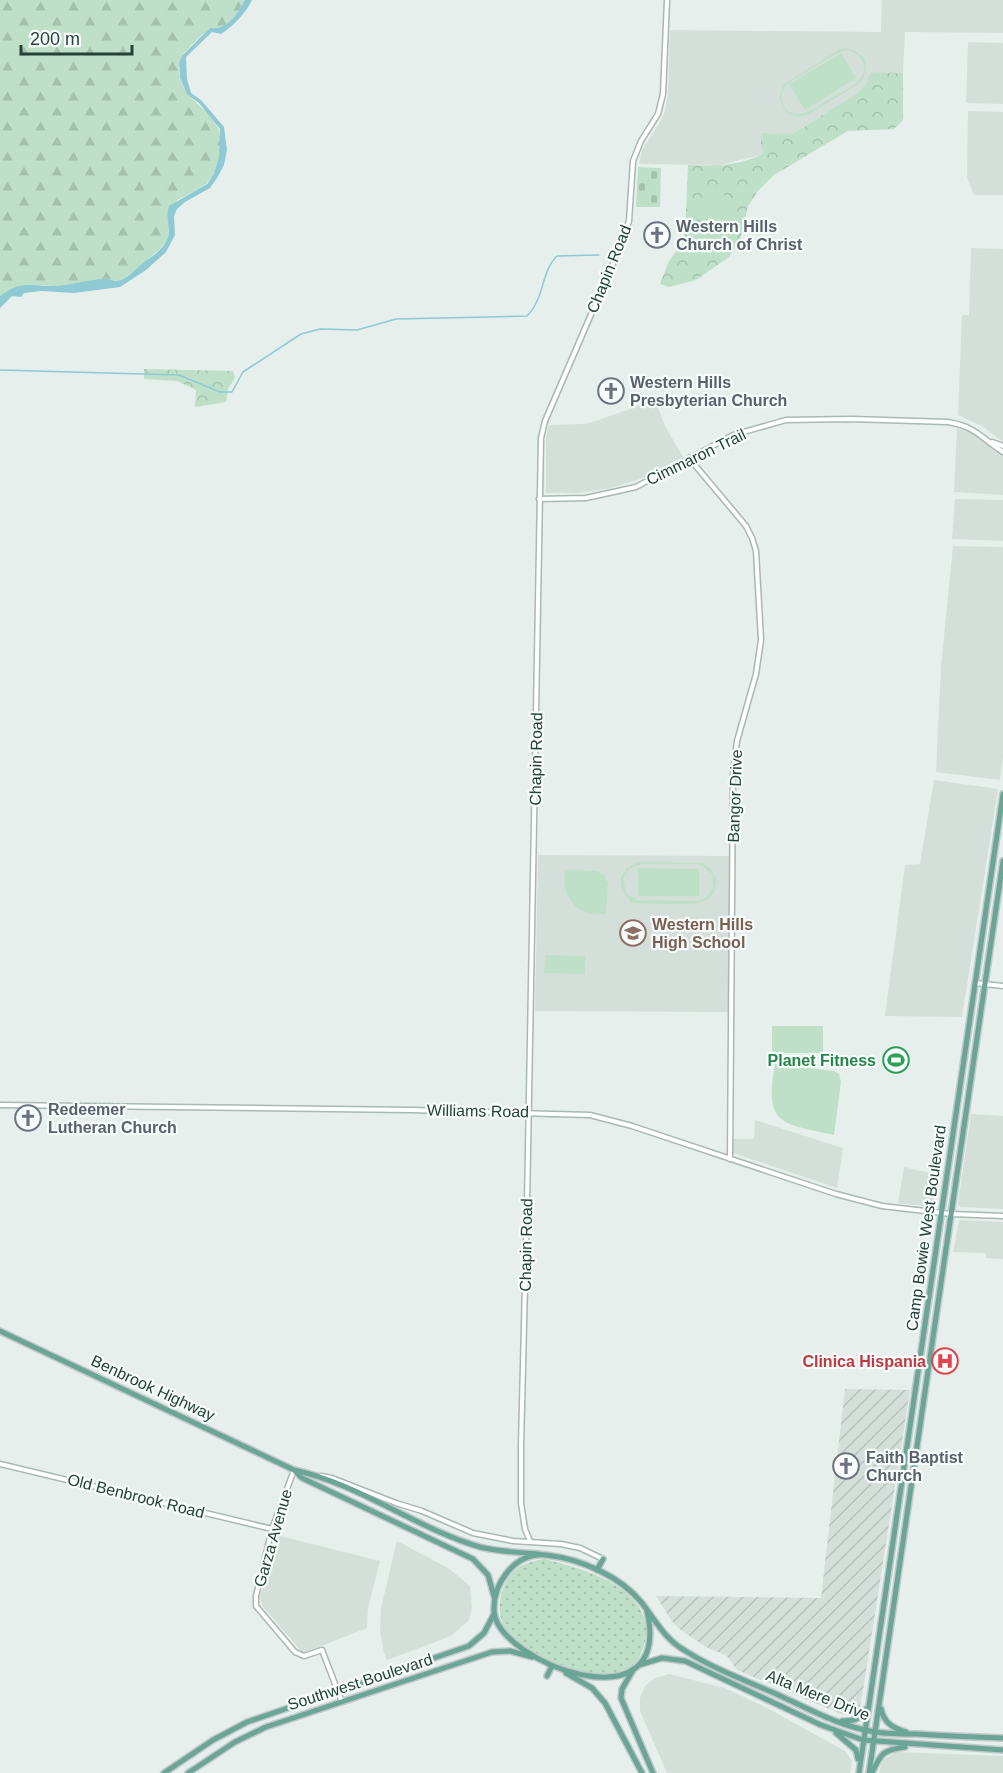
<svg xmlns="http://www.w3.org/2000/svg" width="1003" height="1773" font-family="Helvetica,sans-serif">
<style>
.built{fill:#d4dfda}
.industrial{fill:url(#industrial-furrows)}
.grass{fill:url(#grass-dots)}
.forest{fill:url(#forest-firs)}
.cemetery{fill:url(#cemetery-stones)}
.park{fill:url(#park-crowns)}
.pitch{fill:#bfe0c8;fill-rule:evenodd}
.water{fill:#8ec9d4}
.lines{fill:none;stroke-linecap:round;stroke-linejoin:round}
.stream{stroke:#8ec9d4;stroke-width:1.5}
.tertiary-casing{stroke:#a8b8b2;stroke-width:7}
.primary-casing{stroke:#c2cac8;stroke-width:8}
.tertiary{stroke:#fff;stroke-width:4}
.primary{stroke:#6aa596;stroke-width:5}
.labels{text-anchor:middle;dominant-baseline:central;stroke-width:4.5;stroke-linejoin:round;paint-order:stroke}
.worship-label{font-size:16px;font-weight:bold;fill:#5b616d;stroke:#f7fbf9;text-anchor:start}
.street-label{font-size:16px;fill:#24423a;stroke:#f7fbf9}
.education-label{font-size:16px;font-weight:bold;fill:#785e54;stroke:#f7fbf9;text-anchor:start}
.leisure-label{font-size:16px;font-weight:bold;fill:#27864d;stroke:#f7fbf9;text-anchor:end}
.health-label{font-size:16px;font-weight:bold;fill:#be3a42;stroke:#f7fbf9;text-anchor:end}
</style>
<defs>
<pattern id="industrial-furrows" width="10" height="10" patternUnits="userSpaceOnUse" patternTransform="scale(1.5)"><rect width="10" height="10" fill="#d4dfda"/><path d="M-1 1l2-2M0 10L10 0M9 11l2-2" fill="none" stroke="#b6c1bc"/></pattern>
<pattern id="grass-dots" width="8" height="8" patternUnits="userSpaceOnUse" patternTransform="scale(1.5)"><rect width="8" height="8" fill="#bfe0c8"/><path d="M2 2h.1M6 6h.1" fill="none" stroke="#a4c1ad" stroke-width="1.8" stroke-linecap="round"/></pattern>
<pattern id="forest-firs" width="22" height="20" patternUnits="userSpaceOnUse" patternTransform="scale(1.5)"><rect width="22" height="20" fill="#bfe0c8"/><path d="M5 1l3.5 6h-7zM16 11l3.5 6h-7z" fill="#a4c1ad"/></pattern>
<pattern id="cemetery-stones" width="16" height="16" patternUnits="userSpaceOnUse" patternTransform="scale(1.5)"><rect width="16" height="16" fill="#bfe0c8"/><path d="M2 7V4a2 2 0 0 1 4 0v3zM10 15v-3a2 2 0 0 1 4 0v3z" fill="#a4c1ad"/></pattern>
<pattern id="park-crowns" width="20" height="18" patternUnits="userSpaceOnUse" patternTransform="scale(1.5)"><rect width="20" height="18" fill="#bfe0c8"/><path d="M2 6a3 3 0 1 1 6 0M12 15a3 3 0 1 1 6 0" fill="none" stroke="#a4c1ad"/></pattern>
</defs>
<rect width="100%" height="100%" fill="#e6efeb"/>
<g class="built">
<polygon points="882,0 1003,0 1003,33 905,32 903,73 871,72 865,85 855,95 793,134 761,133 764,153 757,156 719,165 639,164 642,150 659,124 665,111 668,94 670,30 881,32"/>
<polygon points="968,42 1003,43 1003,104 966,103"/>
<polygon points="968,111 1003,112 1003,195 974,195 967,177"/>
<polygon points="971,248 1003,249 1003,442 982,426 958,415 962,315 969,315"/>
<polygon points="655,400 665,426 683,457 643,478 611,488 578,493 546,493 546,437 549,425 584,424 596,421"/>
<polygon points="957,428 976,435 994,451 1003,455 1003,495 954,492"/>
<polygon points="955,499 1003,500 1003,541 952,539"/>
<polygon points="953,546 1003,547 1003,757 1000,780 936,772 941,667"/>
<polygon points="934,780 998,789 962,1017 885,1016 905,865 920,864"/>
<polygon points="538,855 730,856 728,1012 535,1011"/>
<polygon points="971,1114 1003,1116 1003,1209 960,1207 958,1203"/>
<polygon points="755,1120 843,1148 837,1188 733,1153 733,1139 754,1139"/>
<polygon points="904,1167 939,1175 932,1207 898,1203"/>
<polygon points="961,1220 1003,1222 1003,1259 986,1258 986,1253 953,1252 959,1221"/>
<polygon points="276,1535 380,1561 368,1608 367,1628 306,1652 300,1650 262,1605 260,1597"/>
<polygon points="397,1541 448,1568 470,1586 472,1608 469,1620 451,1636 387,1660 384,1653 380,1630 381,1608"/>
<polygon points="669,1674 725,1688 769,1709 845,1751 852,1761 850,1773 667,1773 640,1711 640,1698 645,1686 655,1678"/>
<polygon points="897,1752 1003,1756 1003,1773 879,1773 883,1760"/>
</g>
<polygon class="industrial" points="845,1389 910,1390 861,1703 857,1713 847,1715 841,1714 737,1670 727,1656 706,1647 678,1628 671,1620 656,1596 821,1598"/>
<path class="grass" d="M544 1559C587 1569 665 1592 642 1651 637 1666 622 1674 607 1675 581 1678 529 1654 511 1636 493 1619 498 1586 515 1570 523 1563 534 1561 544 1559Z"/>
<path class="forest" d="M0 0H245C237 14 228 30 210 28 202 36 181 52 179 63 175 94 205 104 218 128 221 134 220 144 220 151 219 181 201 188 177 200 175 209 171 218 169 227 168 232 169 235 167 240 162 249 126 280 117 281 113 281 108 278 104 279 88 281 70 287 53 286 36 284 14 285 0 296Z"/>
<polygon class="cemetery" points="638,167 661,168 660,207 636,207"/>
<g class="park">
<path d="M871 72 903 73V120L894 129 848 131 774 175 758 191 748 206 740 240 729 257 696 280 669 287 660 284 669 261 682 244 685 232 688 165C714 166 741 166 764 153L761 147V133L793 134 856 94 865 85Z"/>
<polygon points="144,369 233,371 235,378 228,389 226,402 195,407 196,390 177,381 144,379"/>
</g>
<g class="pitch">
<path d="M842 48 854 50 864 58 866 67 863 79 857 85 807 115 797 117 786 112 779 98 784 84ZM845 50C860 51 871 66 860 79 854 87 841 92 833 97 817 107 788 130 781 98L783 90 788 83 837 53Z"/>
<polygon points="841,53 856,78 805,110 789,84"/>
<polygon points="702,195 729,195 728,249 700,249"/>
<path d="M642 862 702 863C709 867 715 872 716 881 716 890 712 898 704 901 692 907 647 903 631 903 629 899 625 895 623 891 616 876 628 863 642 862ZM642 864H698L706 868 712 874 713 889 706 898 698 901 638 900 626 893 623 879 629 869Z"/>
<polygon points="638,868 699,869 699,896 638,896"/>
<path d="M565 870 597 871 606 876 605 879 608 882 606 914C577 916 561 899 565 870Z"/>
<polygon points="545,955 585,956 585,974 544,973"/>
<rect x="772" y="1026" width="51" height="27"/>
<path d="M775 1064 834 1071 839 1074 841 1082 834 1135C781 1123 764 1126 775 1064Z"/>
</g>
<path class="water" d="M245 0H252C246 13 233 26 221 34L212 32 186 57 187 79 191 93 201 100 224 127 227 150 224 165 217 178 210 188 185 202 177 209 174 216 175 235 166 252 146 270 120 287 74 293 41 291 24 293 21 297 12 296 0 308V296C23 279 32 287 57 286 72 285 94 278 107 279 111 279 113 281 116 281 127 280 135 269 143 263 152 257 164 249 168 237 171 228 165 218 169 206L207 184 214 174 219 157 220 129 199 103 187 94 180 78 179 62 182 56 210 28C228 30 237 14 245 0Z"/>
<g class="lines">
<path class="stream" d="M0 370 179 375 220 392H232L243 372 301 334 320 329 357 330 396 319 527 316C545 298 541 271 557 256L599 255"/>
<g class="tertiary-casing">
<g id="tertiary">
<polyline points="992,442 1003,446"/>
<polyline points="689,458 746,526 752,538 756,551 761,640 756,674 737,741 733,773 730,1159"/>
<path d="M539 499 586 498 636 487 733 435 786 420 851 419 948 422C977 427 981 438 1003 452"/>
<polyline points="975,983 1003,986"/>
<polyline points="0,1105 411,1110 590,1115 632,1126 836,1194 882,1206 951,1214 1003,1216"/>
<polyline points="0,1464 272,1529"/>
<polyline points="294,1470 272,1529 256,1596 256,1606 295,1652 304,1656 322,1650 342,1702"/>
<polyline points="321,1476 332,1478 396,1503 422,1511 473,1533 513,1541 561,1544 580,1548 603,1559"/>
<polyline points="530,1541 525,1529 521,1503 521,1445 527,1204 541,438 545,421 615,259 629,221 633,161 641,141 658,114 663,94 667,0"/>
</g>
</g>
<g class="primary-casing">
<g id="primary">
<path d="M0 1331 294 1470C360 1484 415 1528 480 1547 499 1552 519 1552 539 1554"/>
<polyline points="295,1471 302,1478 473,1559 488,1575 494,1596"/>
<polyline points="597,1570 603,1559"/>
<path d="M647 1611C674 1730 497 1662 494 1611 493 1583 515 1552 546 1555 581 1559 620 1576 642 1603 655 1620 665 1639 684 1650 712 1668 744 1680 774 1693 807 1708 840 1727 876 1732 889 1734 903 1734 917 1734 945 1736 974 1737 1003 1738"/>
<polyline points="639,1665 662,1658 685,1661 821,1725 863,1740 1003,1750"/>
<polyline points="633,1670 622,1689 621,1698 653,1773"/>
<polyline points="566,1673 592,1688 605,1703 642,1773"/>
<polyline points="547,1676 552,1666"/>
<path d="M881 1709C884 1723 893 1728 906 1732"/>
<path d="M842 1721C853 1721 861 1720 866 1709"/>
<polyline points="836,1733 856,1750 858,1759"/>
<polyline points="164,1773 213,1740 247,1722 469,1646 484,1633 494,1614"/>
<polyline points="188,1773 235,1742 266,1727 492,1652 510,1651 532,1657"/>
<polyline points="859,1773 1003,794"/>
<polyline points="869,1773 1003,861"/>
<path d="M872 1773C881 1753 883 1750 905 1747"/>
</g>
</g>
<use href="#tertiary" class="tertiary"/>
<use href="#primary" class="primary"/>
</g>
<defs>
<g id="church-ring" transform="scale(1.35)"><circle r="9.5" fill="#f7fbf9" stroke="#6b7280" stroke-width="1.5"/><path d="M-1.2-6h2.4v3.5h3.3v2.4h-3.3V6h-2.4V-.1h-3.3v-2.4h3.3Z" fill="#6b7280"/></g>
<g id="school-ring" transform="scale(1.35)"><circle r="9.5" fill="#f7fbf9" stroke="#8d6e63" stroke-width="1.5"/><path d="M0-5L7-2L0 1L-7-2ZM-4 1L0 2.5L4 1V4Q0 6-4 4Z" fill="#8d6e63"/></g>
<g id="stadium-ring" transform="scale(1.35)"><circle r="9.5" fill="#f7fbf9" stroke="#2e9e5b" stroke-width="1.5"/><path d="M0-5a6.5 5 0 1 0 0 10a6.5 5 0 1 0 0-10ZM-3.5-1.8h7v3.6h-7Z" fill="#2e9e5b"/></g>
<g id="hospital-ring" transform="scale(1.35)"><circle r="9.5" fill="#f7fbf9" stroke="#e0444e" stroke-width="1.5"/><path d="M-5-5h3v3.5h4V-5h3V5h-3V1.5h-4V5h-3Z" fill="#e0444e"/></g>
</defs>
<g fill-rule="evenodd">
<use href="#church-ring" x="657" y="235"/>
<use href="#church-ring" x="611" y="391"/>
<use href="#school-ring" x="633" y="933"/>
<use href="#stadium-ring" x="896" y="1060"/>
<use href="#church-ring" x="28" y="1118"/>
<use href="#hospital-ring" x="945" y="1361"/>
<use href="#church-ring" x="846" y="1466"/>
</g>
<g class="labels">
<g class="worship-label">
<text x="676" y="226">Western Hills<tspan x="676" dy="18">Church of Christ</tspan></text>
<text x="630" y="382">Western Hills<tspan x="630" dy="18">Presbyterian Church</tspan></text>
<text x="48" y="1109">Redeemer<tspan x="48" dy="18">Lutheran Church</tspan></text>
<text x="866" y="1457">Faith Baptist<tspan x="866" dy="18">Church</tspan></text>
</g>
<g class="street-label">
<text transform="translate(609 269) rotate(-68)">Chapin Road</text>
<text transform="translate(696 457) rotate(-26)">Cimmaron Trail</text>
<text transform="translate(536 759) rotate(-89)">Chapin Road</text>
<text transform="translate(735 796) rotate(-88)">Bangor Drive</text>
<text transform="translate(478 1111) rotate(1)">Williams Road</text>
<text transform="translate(926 1228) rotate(-82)">Camp Bowie West Boulevard</text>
<text transform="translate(526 1245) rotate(-89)">Chapin Road</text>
<text transform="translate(153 1388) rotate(25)">Benbrook Highway</text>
<text transform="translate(136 1496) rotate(14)">Old Benbrook Road</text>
<text transform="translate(273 1538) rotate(-74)">Garza Avenue</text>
<text transform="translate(360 1682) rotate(-18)">Southwest Boulevard</text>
<text transform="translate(818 1695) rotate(22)">Alta Mere Drive</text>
</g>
<g class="education-label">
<text x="652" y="924">Western Hills<tspan x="652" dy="18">High School</tspan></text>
</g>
<g class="leisure-label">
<text x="876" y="1060">Planet Fitness</text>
</g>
<g class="health-label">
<text x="926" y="1361">Clinica Hispania</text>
</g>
</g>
<path d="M21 45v9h111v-9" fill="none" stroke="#24423a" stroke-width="3"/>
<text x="30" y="45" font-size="18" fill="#24423a" stroke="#f7fbf9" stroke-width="4.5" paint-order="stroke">200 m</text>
</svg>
